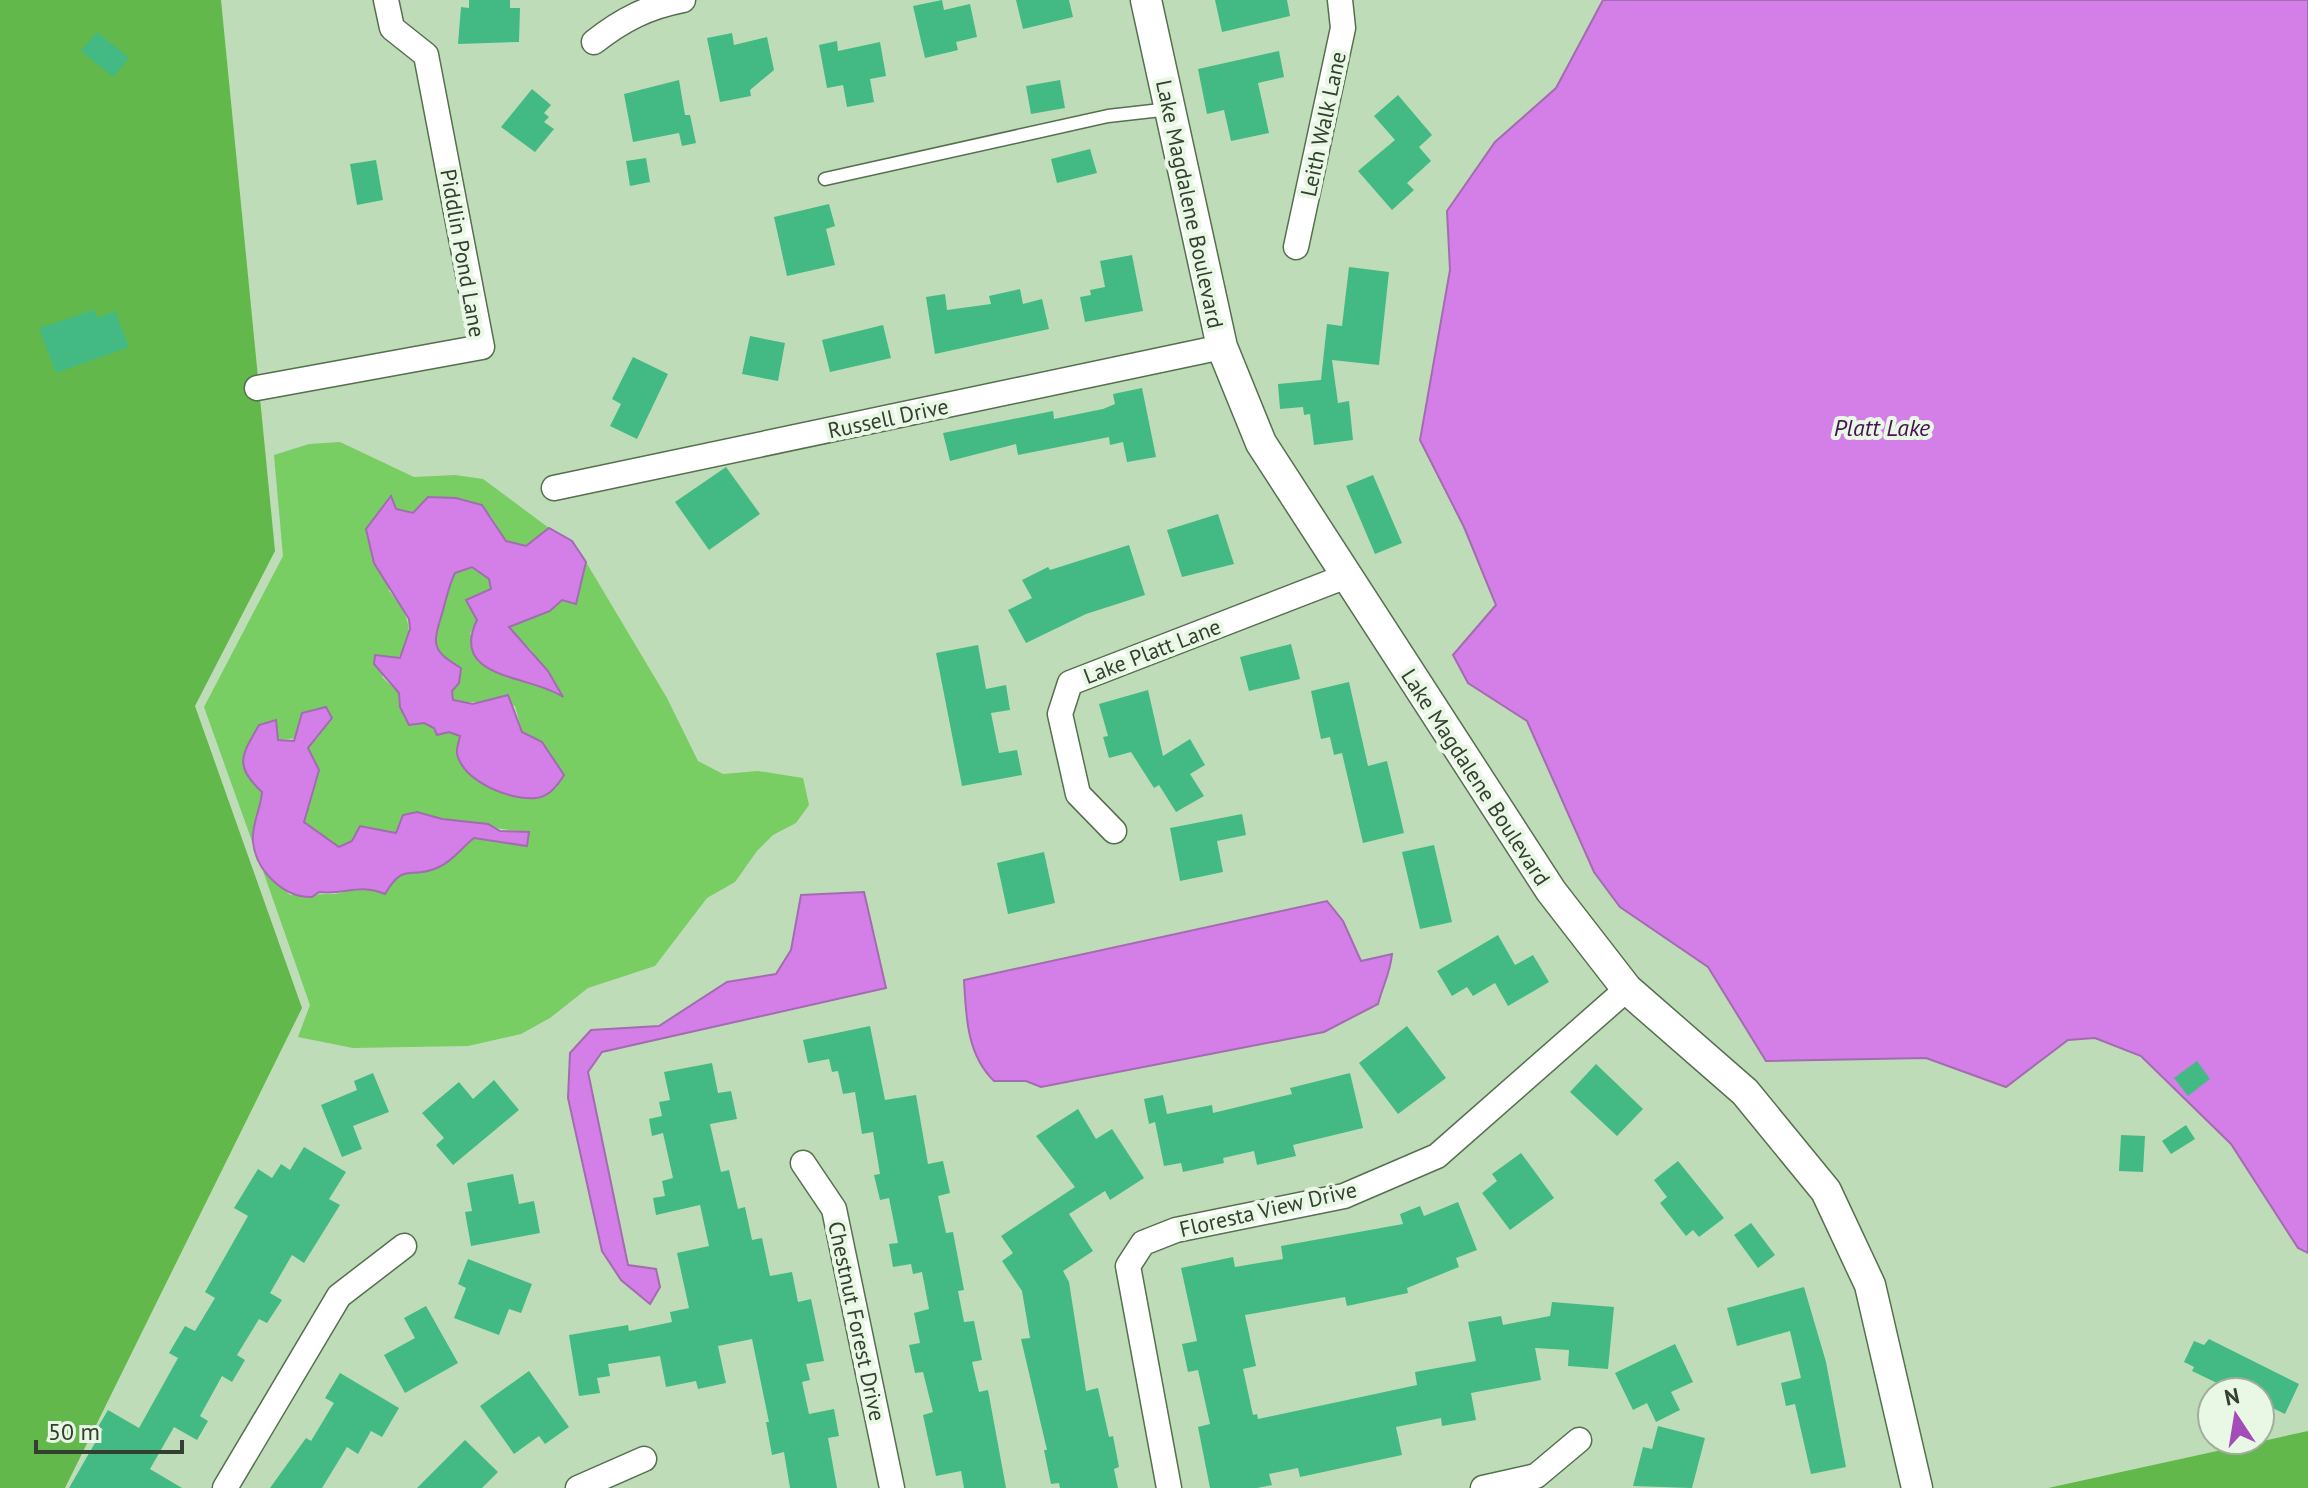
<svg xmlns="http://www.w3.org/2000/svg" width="2308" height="1488" font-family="'PT Sans',sans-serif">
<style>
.green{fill:#78cd63}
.forest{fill:#62b84b}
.water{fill:#d37fe7;stroke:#a36cb0;stroke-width:2}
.building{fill:#43ba83}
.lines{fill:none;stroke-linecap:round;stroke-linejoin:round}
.service-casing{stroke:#556f4f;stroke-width:15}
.minor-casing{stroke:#556f4f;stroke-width:27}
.tertiary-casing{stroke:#556f4f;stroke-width:33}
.service{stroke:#fff;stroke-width:12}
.minor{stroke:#fff;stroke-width:24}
.tertiary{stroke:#fff;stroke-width:30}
.labels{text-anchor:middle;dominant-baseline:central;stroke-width:8;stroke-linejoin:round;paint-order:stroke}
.street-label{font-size:22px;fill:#333f30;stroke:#e9f8e5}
.water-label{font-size:24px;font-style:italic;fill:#481354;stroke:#e9f8e5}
</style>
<rect width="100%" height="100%" fill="#bfdcb8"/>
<path class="green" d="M340 442 414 477 455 475 483 479 549 528 525 546 506 541 491 516 413 513 396 509 389 591C419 625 413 646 382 677L399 693 400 707 424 723 460 736 539 798 557 787 542 742 522 732 515 706C492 700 475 705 452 700V691L459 683 461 668C433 651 432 646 441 616 446 601 448 587 455 573L472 567 489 579 491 589 466 600 477 620 470 634 498 674 549 687 532 651 508 626 550 611 562 600 576 604 586 562 667 698 698 761 723 774 758 771 803 778 809 805 796 823 773 835 757 851 735 882 707 898 655 966 588 988 550 1018 521 1034 468 1046 353 1048 298 1037 310 1005 263 871 290 895 335 894 366 887 404 871 437 868 474 838 527 846 529 832C494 829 451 822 417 812L396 833 360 826 352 841 339 847 303 822 319 770 308 748 319 736 277 740 259 725C242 755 233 767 262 792L253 844 204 707 283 556 274 455 309 444Z"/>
<g class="forest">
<polygon points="0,0 221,0 275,551 195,706 302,1008 65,1488 0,1488"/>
<polygon points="2308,1431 2308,1488 2048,1488"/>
</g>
<g class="water">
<polygon points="1603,0 2308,0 2308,1253 2298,1248 2231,1144 2141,1056 2095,1038 2068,1040 2006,1087 1926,1058 1766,1061 1708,967 1620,907 1594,872 1527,721 1468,683 1453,655 1496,605 1464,527 1420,440 1450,270 1447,211 1495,142 1556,88"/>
<path d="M391 496 396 509 413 513 428 497 456 498 482 505 506 541 526 546 549 528 572 541 586 562 576 604 562 600 550 611 509 627 548 671 563 697C532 675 448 680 477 620L466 600 491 589 489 579 472 567 455 573C448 587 446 601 441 617 432 646 433 651 461 668L459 683 452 691 453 700 473 704 508 695 522 732 542 742 564 775C558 785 549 797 536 798 511 801 464 782 457 754 456 749 459 741 460 736L449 732 437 735 434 728 424 723 409 725 400 707 399 693 374 664 375 655 400 658 410 629 409 619 374 563 366 529Z"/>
<path d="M326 707 332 718 308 748 319 770 304 822 339 847 352 841 360 826 396 833 403 815 417 812 442 819 488 824 500 831 529 832 527 846 474 838C462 847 453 861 439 867 410 881 405 860 385 894 357 883 347 895 319 892L312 897C284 898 256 871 253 842 251 825 261 809 262 792 234 766 241 756 259 725L276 720 278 740 294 741 302 713Z"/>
<polygon points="864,892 886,988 602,1052 588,1072 628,1265 656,1269 660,1287 650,1304 621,1280 602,1251 568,1098 570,1053 591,1030 659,1026 727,982 776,974 791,950 801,895"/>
<path d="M1327 901 1343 921 1361 961 1392 954C1390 974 1383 985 1378 1004L1324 1032 1041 1087 1026 1081H994C967 1055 966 1017 964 980Z"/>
</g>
<g class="building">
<polygon points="469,0 510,0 510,8 520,8 519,42 458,44 461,7 469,8"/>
<polygon points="942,0 944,10 970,4 977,37 956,42 958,50 925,58 913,6"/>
<polygon points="1016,0 1069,0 1073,17 1023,29"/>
<polygon points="1215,0 1287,0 1290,16 1222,32"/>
<polygon points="97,32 129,58 113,77 81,51"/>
<polygon points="732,33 734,45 767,37 774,70 750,90 751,96 720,102 707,38"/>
<polygon points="837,41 838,51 880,42 886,76 870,79 874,102 847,107 843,85 827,88 819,45"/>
<polygon points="1279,51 1284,77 1258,83 1269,133 1231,141 1224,110 1207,114 1198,69"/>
<polygon points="679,80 685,115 690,115 696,143 682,146 679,133 633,142 624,94"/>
<polygon points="1060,80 1065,108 1031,114 1026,86"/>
<polygon points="532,89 551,105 544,113 549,117 544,122 554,129 535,152 501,127"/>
<polygon points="1398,95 1432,135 1419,147 1431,161 1407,183 1414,190 1392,210 1358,171 1395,140 1374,116"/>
<polygon points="1090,149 1097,173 1057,183 1051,159"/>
<polygon points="646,158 650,182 630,186 626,161"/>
<polygon points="376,160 383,200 357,205 350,164"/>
<polygon points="829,204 835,226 826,229 835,265 787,276 774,217"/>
<polygon points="1132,255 1143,311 1085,322 1080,297 1091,295 1090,290 1105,287 1100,261"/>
<polygon points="1349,267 1389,272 1379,365 1332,360 1338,403 1349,401 1353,440 1314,445 1310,414 1304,415 1303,407 1280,409 1278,384 1321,380 1327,324 1342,326"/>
<polygon points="1020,289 1023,304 1042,299 1049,329 935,354 926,297 945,294 947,310 991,304 989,296"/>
<polygon points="94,310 98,318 115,311 129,347 56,373 39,328"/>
<polygon points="883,325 891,358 830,372 822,340"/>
<polygon points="750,336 785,343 778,381 742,374"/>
<polygon points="633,357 668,374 637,439 610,426 621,404 612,399"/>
<polygon points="1142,388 1156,457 1127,462 1123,442 1110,445 1109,437 1018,455 1016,444 950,461 943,433 1053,411 1054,419 1103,409 1115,404 1113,394"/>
<polygon points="726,467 760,514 709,550 675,502"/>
<polygon points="1373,475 1402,543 1375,554 1346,486"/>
<polygon points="1218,514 1234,564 1182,577 1167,530"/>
<polygon points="1129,545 1145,595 1086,614 1026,643 1008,610 1032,598 1022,580 1048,567 1050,570"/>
<polygon points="1291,644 1300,679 1249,691 1240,657"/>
<polygon points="978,645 986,689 1006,685 1010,710 991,713 999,753 1017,750 1022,775 962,786 936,653"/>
<polygon points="1349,682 1368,766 1387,761 1404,833 1363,843 1342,753 1334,755 1330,737 1321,739 1311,691"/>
<polygon points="1148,690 1163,756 1190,739 1205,765 1190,774 1204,796 1176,812 1159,785 1154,788 1131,752 1109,758 1103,737 1108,736 1099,704"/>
<polygon points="1242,814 1246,835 1217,841 1223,872 1180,881 1170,828"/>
<polygon points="1434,845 1452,922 1420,929 1402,852"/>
<polygon points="1044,852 1055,903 1008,914 997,863"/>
<polygon points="1498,935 1515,965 1533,955 1549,982 1508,1006 1495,983 1473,996 1467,987 1452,996 1437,971"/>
<polygon points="870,1026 885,1100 916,1095 928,1164 943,1161 950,1193 938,1196 946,1233 953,1232 964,1290 958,1291 964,1322 974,1321 982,1360 972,1362 979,1392 988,1390 1006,1488 964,1488 961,1471 936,1476 923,1415 933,1412 923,1372 915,1373 909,1345 920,1343 914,1313 929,1309 922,1272 913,1274 911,1264 893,1267 889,1244 898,1243 889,1198 880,1200 874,1175 880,1174 873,1132 862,1134 855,1092 843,1094 838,1071 832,1072 829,1059 808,1063 803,1040"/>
<polygon points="1407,1026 1446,1078 1398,1114 1359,1063"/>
<polygon points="2197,1061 2210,1079 2188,1096 2174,1078"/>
<polygon points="712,1063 718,1093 731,1091 737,1119 710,1124 721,1172 729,1170 738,1209 745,1207 752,1240 762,1238 770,1276 792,1272 798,1302 811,1299 824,1361 806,1364 810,1380 802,1382 809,1414 834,1409 839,1436 828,1438 837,1488 790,1488 784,1452 772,1455 766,1422 769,1422 752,1339 718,1346 726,1383 698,1389 696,1381 666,1387 660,1356 608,1364 610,1376 597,1378 600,1393 579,1396 569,1335 628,1325 629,1331 672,1322 670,1312 689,1308 677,1253 709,1246 700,1205 656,1215 653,1198 665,1196 662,1181 673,1178 663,1133 652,1136 649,1119 662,1116 659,1102 670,1100 664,1072"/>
<polygon points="1596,1064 1643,1109 1617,1136 1570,1092"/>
<polygon points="373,1073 389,1112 353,1126 362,1149 342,1157 321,1105 357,1090 354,1081"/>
<polygon points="1350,1073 1363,1128 1293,1145 1296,1156 1257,1165 1254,1151 1223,1158 1224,1163 1183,1172 1181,1163 1164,1166 1155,1122 1149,1124 1144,1099 1163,1095 1167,1114 1212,1105 1213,1113 1292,1094 1290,1088"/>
<polygon points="494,1080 519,1110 453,1165 436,1145 444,1138 422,1113 459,1082 473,1099"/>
<polygon points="1078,1109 1096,1139 1112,1129 1144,1178 1110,1200 1105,1191 1069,1214 1093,1251 1063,1271 1069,1282 1086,1391 1098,1388 1109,1437 1113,1436 1119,1467 1114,1469 1118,1488 1060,1488 1059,1483 1051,1484 1044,1450 1047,1450 1021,1339 1030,1338 1022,1291 1002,1261 1013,1253 1001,1236 1075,1187 1036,1136"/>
<polygon points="2186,1125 2195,1139 2171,1154 2162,1141"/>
<polygon points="2121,1135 2145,1136 2143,1172 2119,1171"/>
<polygon points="304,1147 346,1172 329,1199 340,1205 304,1263 292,1255 270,1293 282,1300 267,1323 259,1319 237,1355 245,1360 232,1382 222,1376 200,1416 208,1421 197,1440 174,1427 150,1469 182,1488 69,1488 103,1429 98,1427 108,1410 139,1428 178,1358 169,1353 185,1326 195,1331 215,1298 205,1292 248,1216 234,1208 258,1169 272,1178 281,1164 290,1170"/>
<polygon points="1521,1153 1554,1198 1510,1230 1482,1193 1497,1181 1492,1174"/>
<polygon points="1678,1161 1724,1218 1699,1237 1693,1230 1686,1236 1660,1203 1667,1197 1654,1180"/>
<polygon points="513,1174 519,1204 534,1201 540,1233 471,1246 465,1212 472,1211 467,1183"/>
<polygon points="1458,1202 1477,1250 1456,1258 1459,1267 1407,1288 1408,1293 1347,1306 1345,1297 1245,1315 1256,1366 1243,1369 1253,1415 1257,1414 1258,1419 1417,1385 1415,1372 1476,1361 1468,1322 1501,1316 1503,1325 1550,1316 1552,1302 1614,1307 1608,1369 1568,1366 1569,1350 1535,1348 1541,1380 1471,1393 1476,1420 1442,1426 1441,1418 1396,1427 1402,1455 1300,1477 1298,1468 1269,1474 1272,1485 1257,1488 1210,1488 1198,1427 1210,1424 1198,1370 1188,1372 1182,1344 1197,1341 1181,1268 1233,1257 1235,1267 1283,1259 1281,1246 1403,1224 1400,1214 1420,1206 1424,1216"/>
<polygon points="1751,1223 1775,1255 1758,1268 1734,1235"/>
<polygon points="468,1259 532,1284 521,1313 509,1309 499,1335 454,1318 466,1288 458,1284"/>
<polygon points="1804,1287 1826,1362 1846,1467 1811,1474 1795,1404 1786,1406 1781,1383 1801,1378 1790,1331 1737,1346 1727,1308"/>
<polygon points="426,1306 458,1363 405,1393 384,1355 415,1338 404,1318"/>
<polygon points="2209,1339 2299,1384 2285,1414 2260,1402 2260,1392 2213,1392 2217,1383 2192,1371 2194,1367 2184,1362 2194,1341 2204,1345"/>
<polygon points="1675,1344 1693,1382 1671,1392 1680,1410 1656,1422 1647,1403 1633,1410 1615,1373"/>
<polygon points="529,1371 569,1427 545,1444 539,1436 514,1454 480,1406"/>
<polygon points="340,1373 399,1408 382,1437 371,1431 358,1454 347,1447 322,1488 270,1488 306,1438 311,1441 334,1403 325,1398"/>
<polygon points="1658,1426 1705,1438 1692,1488 1633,1486 1643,1447 1652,1449"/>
<polygon points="465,1440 498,1472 482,1488 417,1488"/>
</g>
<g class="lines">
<g class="service-casing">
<polyline id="service" points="825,179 1108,116 1170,109"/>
</g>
<g class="minor-casing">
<g id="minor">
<path d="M594 42C622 20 647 7 683 0"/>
<polyline points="1296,247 1343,28 1340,0"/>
<polyline points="257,388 482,347 426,55 392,28 386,0"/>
<polyline points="554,488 1222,347"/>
<polyline points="1114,831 1078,794 1060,714 1070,683 1344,577"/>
<polyline points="803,1163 834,1209 892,1488"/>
<polyline points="225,1488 339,1296 404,1246"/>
<polyline points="578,1488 644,1459"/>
<polyline points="1169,1488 1128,1266 1143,1243 1176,1230 1344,1196 1437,1156 1627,989"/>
<polyline points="1483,1488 1536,1476 1579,1440"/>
</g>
</g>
<g class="tertiary-casing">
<polyline id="tertiary" points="1146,0 1222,347 1261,443 1551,891 1627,989 1745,1092 1826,1191 1870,1285 1917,1488"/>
</g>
<use href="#service" class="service"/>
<use href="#minor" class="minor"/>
<use href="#tertiary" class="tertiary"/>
</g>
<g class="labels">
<g class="street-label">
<text transform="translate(1323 124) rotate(-78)">Leith Walk Lane</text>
<text transform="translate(1190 204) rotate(78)">Lake Magdalene Boulevard</text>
<text transform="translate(463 253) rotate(80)">Piddlin Pond Lane</text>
<text transform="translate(888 418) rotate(-12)">Russell Drive</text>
<text transform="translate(1152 651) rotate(-21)">Lake Platt Lane</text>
<text transform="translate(1476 777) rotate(57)">Lake Magdalene Boulevard</text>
<text transform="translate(1268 1209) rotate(-13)">Floresta View Drive</text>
<text transform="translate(857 1321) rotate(78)">Chestnut Forest Drive</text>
</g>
<g class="water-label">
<text x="1882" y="427">Platt Lake</text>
</g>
</g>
<g transform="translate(2236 1416) rotate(348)"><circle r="38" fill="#e9f8e5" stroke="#a0ae9d" stroke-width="2"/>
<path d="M0-6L14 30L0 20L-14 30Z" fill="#a44db9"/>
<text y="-12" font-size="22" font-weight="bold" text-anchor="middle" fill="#333f30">N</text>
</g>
<path d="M36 1440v12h146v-12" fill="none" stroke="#333f30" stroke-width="4"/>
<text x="48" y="1440" font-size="24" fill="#333f30" stroke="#e9f8e5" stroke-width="6" paint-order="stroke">50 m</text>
</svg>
